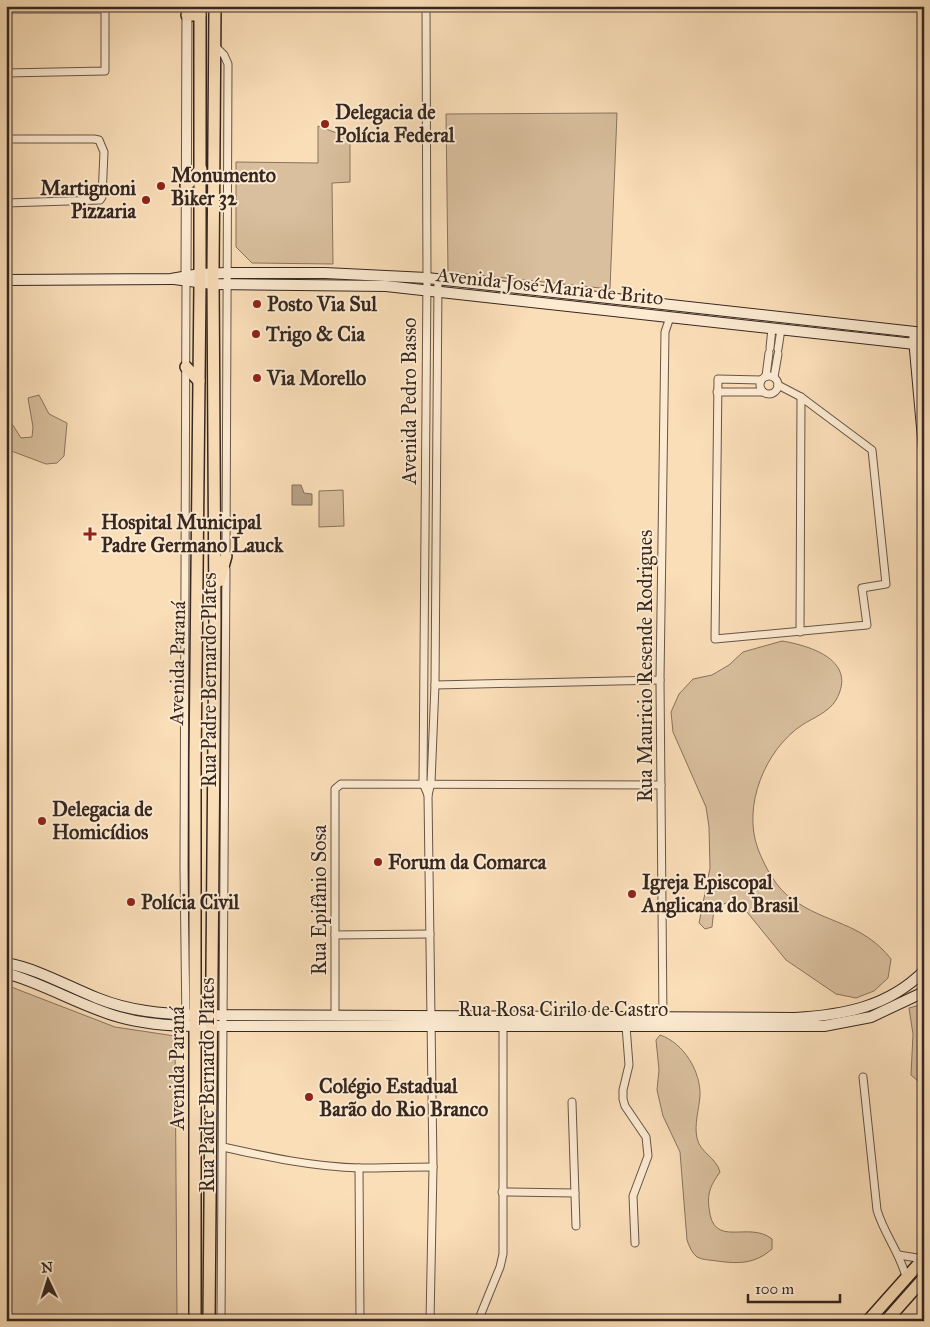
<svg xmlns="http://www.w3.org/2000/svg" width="930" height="1327" font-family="'IM FELL Great Primer',serif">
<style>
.green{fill:#d9bf9e;stroke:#88735f}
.water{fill:#b7a084;stroke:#83705c}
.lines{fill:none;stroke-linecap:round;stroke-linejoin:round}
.minor-casing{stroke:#675546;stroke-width:9}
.tertiary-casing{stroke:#675546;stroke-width:11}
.secondary-casing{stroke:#362720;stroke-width:12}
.primary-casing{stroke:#362720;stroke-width:14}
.minor{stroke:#fcead1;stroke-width:7}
.tertiary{stroke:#fcead1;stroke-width:9}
.secondary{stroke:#fcead1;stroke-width:10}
.primary{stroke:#fadeb8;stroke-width:11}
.poi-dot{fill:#8f2418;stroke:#fcead1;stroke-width:2}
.labels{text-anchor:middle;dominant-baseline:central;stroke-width:4;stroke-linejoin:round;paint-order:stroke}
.poi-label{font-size:20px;font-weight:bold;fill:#362720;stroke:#fcead1;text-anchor:start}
.street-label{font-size:20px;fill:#362720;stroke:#fcead1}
</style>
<rect width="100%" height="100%" fill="#fadeb8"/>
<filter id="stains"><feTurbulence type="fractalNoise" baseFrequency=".004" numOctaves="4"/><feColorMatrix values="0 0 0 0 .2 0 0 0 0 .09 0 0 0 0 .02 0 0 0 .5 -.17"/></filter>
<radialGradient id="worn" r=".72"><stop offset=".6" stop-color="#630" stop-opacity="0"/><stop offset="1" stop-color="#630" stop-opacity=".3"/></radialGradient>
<g class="green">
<polygon points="617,113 610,289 448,272 446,114"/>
<polygon points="318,126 350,138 350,182 332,183 333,264 252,263 236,247 236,162 318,163"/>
<polygon points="39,395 49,414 67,423 64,456 57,463 46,464 6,449 6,421 9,419 21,438 32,437 33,427 28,398"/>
<polygon points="343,490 344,526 319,527 319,491"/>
<path d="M782 641C812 646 858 661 836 700 829 712 813 718 802 725 765 750 742 806 758 849 765 867 776 888 792 899 826 924 862 922 891 959L888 978 874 991 856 998 836 994 786 960 747 912 731 901 714 908 712 927 705 929 699 923 710 868 709 827 706 807 673 732 671 712 679 694 693 679 712 675 729 665 743 652Z"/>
<polygon points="6,985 115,1027 175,1036 177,1321 6,1321"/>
<polygon points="924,1004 924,1086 911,1075 913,1034 909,1008"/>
<path d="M660 1035C684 1043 701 1072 700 1096 699 1109 694 1125 697 1138 700 1153 716 1157 720 1172 711 1185 707 1192 709 1208 713 1250 748 1220 772 1239V1249C755 1264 739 1264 717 1261 711 1260 702 1260 697 1257 692 1253 689 1246 687 1240L680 1152 663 1116 657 1090 659 1070 656 1040Z"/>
</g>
<polygon class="water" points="292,485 301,485 304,493 312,494 312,505 292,505"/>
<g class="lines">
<g class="minor-casing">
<g id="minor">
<polyline points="426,6 427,278 423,783 428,795"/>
<polyline points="6,9 105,9 106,6"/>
<polyline points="215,46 224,55 228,64 226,558"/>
<polyline points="6,73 105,71 105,9"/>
<polyline points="6,139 94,139 99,140 104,152 102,197 100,200 6,203"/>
<polyline points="770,348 772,328"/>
<polyline points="778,349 781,329"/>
<circle cx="769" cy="385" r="9"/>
<polyline points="766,376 769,353"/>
<polyline points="774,377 778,354"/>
<polyline points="761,380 718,379 715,639 867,625 862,588 886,584 872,450 801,397 778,385"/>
<polyline points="717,392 763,392"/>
<polyline points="800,632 801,397"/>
<polyline points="435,685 660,680"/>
<polyline points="335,935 430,934"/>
<polyline points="335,1015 335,789 341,784 661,785"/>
<polyline points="663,1021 660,680 665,332 670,317"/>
<polyline points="186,1026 184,868 186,282"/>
<polyline points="626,1026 629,1065 623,1090 623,1099 625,1106 646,1137 648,1156 633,1196 635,1243"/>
<path d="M863 1077 877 1210C884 1234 900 1253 906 1277"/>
<polyline points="572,1102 576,1226"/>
<path d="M223 1147C268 1157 314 1167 360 1168 384 1168 409 1167 433 1167"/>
<polyline points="359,1168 360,1321"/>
<polyline points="502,1192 575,1193"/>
<polyline points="899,1255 923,1259"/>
<polyline points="221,1321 226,569"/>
<polyline points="430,1321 433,1167 428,795 431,783 435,685 438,280"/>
<polyline points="478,1321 500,1267 503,1254 503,1023"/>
</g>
</g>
<g class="tertiary-casing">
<polyline id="tertiary" points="186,282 187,6"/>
</g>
<g class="secondary-casing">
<g id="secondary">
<polyline points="174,279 213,284 386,286 924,345"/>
<polyline points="6,280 171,279 200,274 227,273 325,273 427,278 924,333"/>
<polyline points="914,339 924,450"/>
<path d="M6 963C38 969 67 986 97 998 129 1011 162 1014 196 1015L795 1018C844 1015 888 1007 924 971"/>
<path d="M6 973C45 984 80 1006 119 1017 144 1024 170 1026 196 1026H824L871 1017 924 992"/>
</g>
</g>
<g class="primary-casing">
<g id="primary">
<polyline points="187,15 200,15"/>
<polyline points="186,186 201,169"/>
<polyline points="186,367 199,381"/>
<polyline points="219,581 226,556"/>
<polyline points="195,1321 195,765 200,284 200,6"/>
<polyline points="209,1321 215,621 213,274 215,6"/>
<polyline points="868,1321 924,1258"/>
<polyline points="886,1321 924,1278"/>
</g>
</g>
<use href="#minor" class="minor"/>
<use href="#tertiary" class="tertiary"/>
<use href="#secondary" class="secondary"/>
<use href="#primary" class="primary"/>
</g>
<g class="poi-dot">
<circle cx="325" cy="124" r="5"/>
<circle cx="161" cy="186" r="5"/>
<circle cx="146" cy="200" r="5"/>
<circle cx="257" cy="304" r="5"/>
<circle cx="256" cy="334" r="5"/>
<circle cx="257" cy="378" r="5"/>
<path d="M87.5 526.5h5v5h5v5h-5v5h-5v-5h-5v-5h5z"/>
<circle cx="42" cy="821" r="5"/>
<circle cx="378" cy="862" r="5"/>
<circle cx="632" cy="894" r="5"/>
<circle cx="131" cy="902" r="5"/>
<circle cx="309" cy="1097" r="5"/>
</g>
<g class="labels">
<g class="poi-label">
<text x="335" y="112">Delegacia de<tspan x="335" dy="23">Polícia Federal</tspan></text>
<text x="171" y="175">Monumento<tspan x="171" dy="23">Biker 32</tspan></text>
<text x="136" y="188" text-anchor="end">Martignoni<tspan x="136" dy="23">Pizzaria</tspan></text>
<text x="267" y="304">Posto Via Sul</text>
<text x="266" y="334">Trigo &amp; Cia</text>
<text x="267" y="378">Via Morello</text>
<text x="101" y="522">Hospital Municipal<tspan x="101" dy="23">Padre Germano Lauck</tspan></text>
<text x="52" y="809">Delegacia de<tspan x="52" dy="23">Homicídios</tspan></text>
<text x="388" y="862">Forum da Comarca</text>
<text x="642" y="882">Igreja Episcopal<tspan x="642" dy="23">Anglicana do Brasil</tspan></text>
<text x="141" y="902">Polícia Civil</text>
<text x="319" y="1086">Colégio Estadual<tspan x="319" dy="23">Barão do Rio Branco</tspan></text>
</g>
<g class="street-label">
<text transform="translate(550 286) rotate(6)">Avenida José Maria de Brito</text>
<text transform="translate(409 401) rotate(-90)">Avenida Pedro Basso</text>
<text transform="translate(177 663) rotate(-89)">Avenida Paraná</text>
<text transform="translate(645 666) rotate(-90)">Rua Mauricio Resende Rodrigues</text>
<text transform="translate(209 680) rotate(-90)">Rua Padre Bernardo Plates</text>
<text transform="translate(319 900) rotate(-90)">Rua Epifânio Sosa</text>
<text x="563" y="1009">Rua Rosa Cirilo de Castro</text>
<text transform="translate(177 1068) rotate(-90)">Avenida Paraná</text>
<text transform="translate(207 1085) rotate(-90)">Rua Padre Bernardo Plates</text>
</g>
</g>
<rect width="930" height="1327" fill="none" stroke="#fadeb8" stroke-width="25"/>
<rect x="8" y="8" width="915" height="1312" fill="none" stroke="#362720" stroke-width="2.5"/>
<rect x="12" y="12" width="905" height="1302" fill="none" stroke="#362720"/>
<g transform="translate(48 1280) rotate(356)" stroke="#fcead1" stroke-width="4" paint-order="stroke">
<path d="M0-4L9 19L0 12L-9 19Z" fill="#362720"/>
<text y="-8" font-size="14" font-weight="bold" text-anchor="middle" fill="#362720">N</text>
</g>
<path d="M748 1294v8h92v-8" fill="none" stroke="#362720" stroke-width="2.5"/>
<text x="755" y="1294" font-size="15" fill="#362720" stroke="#fcead1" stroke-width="4" paint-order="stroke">100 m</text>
<rect width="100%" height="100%" filter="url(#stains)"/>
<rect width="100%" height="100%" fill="url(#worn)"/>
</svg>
